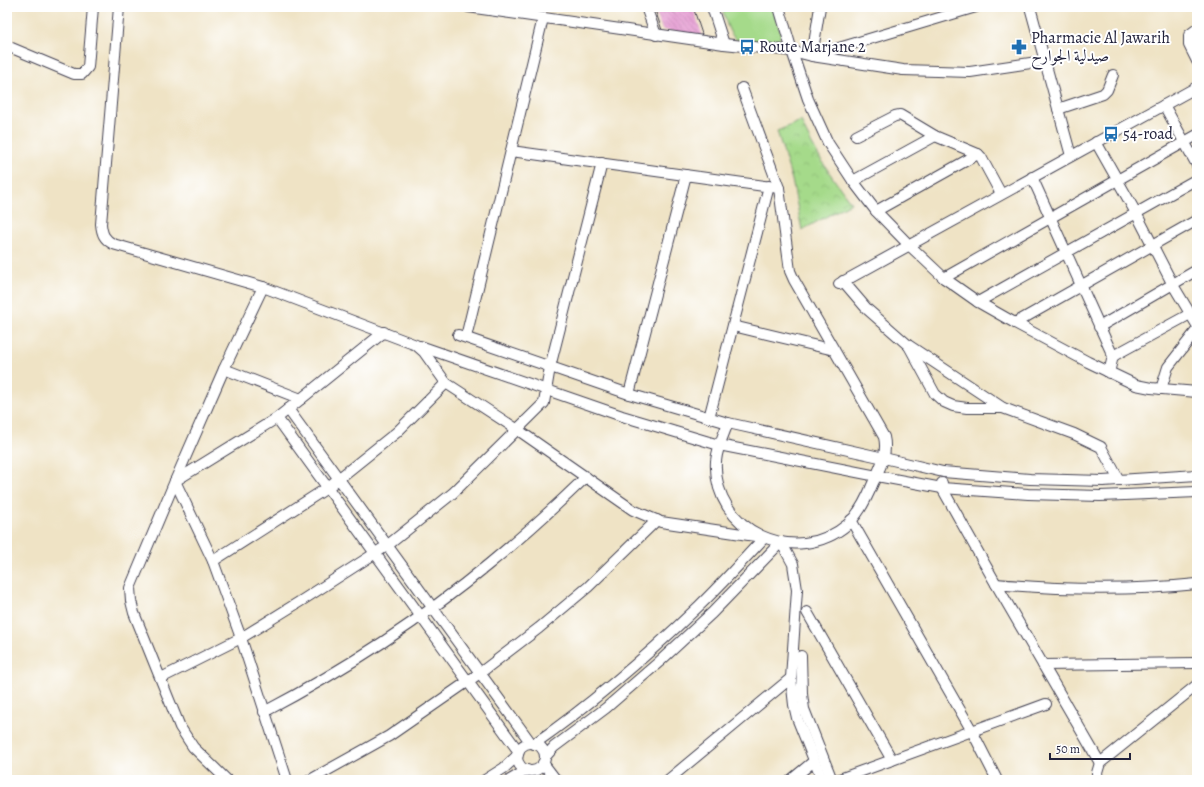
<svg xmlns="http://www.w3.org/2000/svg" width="1204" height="787" font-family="Alegreya,Amiri,serif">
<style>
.grass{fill:#a5da8a;stroke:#647e62}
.park{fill:url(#park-crowns);stroke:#647e62}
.building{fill:url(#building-back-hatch)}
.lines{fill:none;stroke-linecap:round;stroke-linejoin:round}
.minor-casing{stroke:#413f50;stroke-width:12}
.minor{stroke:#fff;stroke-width:10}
.labels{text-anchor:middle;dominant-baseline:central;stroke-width:4;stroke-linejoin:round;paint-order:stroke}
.poi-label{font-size:16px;fill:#22223b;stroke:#fff;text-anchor:start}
</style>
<defs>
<pattern id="park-crowns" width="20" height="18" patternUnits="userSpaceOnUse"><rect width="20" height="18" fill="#a5da8a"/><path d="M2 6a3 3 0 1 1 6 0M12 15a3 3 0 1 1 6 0" fill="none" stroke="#8ebb78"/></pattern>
<pattern id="building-back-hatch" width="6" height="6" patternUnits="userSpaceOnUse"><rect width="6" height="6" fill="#e69ed3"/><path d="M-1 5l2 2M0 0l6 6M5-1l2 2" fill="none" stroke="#ba80ac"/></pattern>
</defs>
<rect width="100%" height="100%" fill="#fff"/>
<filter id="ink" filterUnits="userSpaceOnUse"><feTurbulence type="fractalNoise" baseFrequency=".025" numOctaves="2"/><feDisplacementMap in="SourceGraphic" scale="8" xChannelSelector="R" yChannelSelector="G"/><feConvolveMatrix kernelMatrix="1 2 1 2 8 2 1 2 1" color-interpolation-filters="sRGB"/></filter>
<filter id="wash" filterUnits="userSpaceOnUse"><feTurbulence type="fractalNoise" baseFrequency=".012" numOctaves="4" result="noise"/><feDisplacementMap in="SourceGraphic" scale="16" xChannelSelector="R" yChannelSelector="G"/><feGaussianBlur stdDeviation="0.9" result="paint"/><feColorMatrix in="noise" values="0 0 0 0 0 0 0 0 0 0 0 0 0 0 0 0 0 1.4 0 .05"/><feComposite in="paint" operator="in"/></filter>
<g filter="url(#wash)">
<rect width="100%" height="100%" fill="#efe3c5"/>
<path class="grass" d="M722 7H772L781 34 779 39 772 43 739 41C728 36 725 18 722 7Z"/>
<path class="park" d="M801 121C813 151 832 177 851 203L802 230 792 180 777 131Z"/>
<g id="blocks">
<polygon class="building" points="654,7 671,7 673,12 678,10 677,7 693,7 702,34 700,36 662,30"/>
</g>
</g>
<g filter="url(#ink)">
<use href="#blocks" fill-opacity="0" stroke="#413f50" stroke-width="1"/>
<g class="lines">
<g class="minor-casing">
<g id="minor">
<path d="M119 7 101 224C102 234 104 239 113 244L263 287 416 345 424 352 446 383 518 430 633 510 661 522 762 537"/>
<polyline points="468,7 724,44 792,51 812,56 903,70 970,72 1044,61"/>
<polyline points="646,7 656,35"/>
<polyline points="712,7 724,44"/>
<polyline points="779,7 792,51 808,99 828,143 853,181 876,211 909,245 944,278 978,302 1015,323 1088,362 1136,385 1151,388 1197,392"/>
<polyline points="820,7 812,56 976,7"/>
<polyline points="1030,7 1071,156"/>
<polyline points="1197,29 1189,35 1189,45 1197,61"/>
<polyline points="7,46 74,74 82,74 88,67 93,7"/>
<polyline points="1164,105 1197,165"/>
<polyline points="1058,109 1103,94 1107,90 1113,75"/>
<polyline points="856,136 895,116 900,115 935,136 978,154 981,157 1001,194"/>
<polyline points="1096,142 1136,213 1173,285 1197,325"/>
<polyline points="511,151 779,188"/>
<polyline points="1032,177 1113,356 1109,373"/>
<polyline points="853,181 935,136"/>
<polyline points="876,211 978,154"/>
<polyline points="944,278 1197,135"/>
<polyline points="843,281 867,309 908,345 1003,408 1074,434 1101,447 1119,480"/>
<polyline points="839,284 1197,87"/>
<polyline points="978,302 1197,179"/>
<polyline points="1015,323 1197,220"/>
<polyline points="733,326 834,350"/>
<polyline points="1099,327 1197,270"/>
<polyline points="458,335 629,394 728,423 884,458 943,472 1030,479 1103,481 1197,475"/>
<polyline points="466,337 543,18"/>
<polyline points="420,346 622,416 719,445 877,476 942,488 1028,494 1100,496 1197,492"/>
<polyline points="909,346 935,394 944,402 953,406 967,408 1003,408"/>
<polyline points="1113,356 1190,314"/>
<polyline points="224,369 301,399"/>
<polyline points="1161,389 1168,367 1197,330"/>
<polyline points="629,394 686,175"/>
<polyline points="288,409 531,743"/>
<polyline points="277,418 519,752"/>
<polyline points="709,418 769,186"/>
<path d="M728 423C723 436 717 448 716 461 712 531 796 569 848 524 860 513 867 498 873 483 880 468 888 454 884 437L794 280 790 271 779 188 742 88"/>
<polyline points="175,481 213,561 241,638 287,780"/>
<polyline points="175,481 277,418 301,399 384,332"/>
<polyline points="942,483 942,488 996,584 1100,763"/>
<polyline points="851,520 972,731 997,780"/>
<polyline points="781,542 793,564 797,590 791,678 794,705 797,718 822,780"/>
<polyline points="213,561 327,488 397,432 446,383"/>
<path d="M996 584C1063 590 1130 591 1197 584"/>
<polyline points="807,612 892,760"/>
<polyline points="801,656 802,694 804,709 832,780"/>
<polyline points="1043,665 1197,663"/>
<polyline points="161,678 241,638 304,599 388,545 453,493 544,403 550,367 602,163"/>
<path d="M264 712C344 670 420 621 489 564 523 536 555 507 586 477"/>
<circle cx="531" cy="757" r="14"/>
<path d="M534 744C593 703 648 655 699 606 722 584 743 560 764 538"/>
<polyline points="545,757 554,747 606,708 659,662 712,613 781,542"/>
<polyline points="543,763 556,780"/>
<polyline points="227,780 193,747 180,727 134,613 131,601 130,588 175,481 224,369 263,287"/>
<polyline points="310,780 389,736 480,673 539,628 588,587 657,520"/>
<polyline points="485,780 504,768 518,755"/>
<polyline points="510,780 527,770"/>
<polyline points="668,780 791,678"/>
<polyline points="791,780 814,761"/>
<polyline points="837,780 1046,704"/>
<polyline points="1098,780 1097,773 1100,763 1197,685"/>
</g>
</g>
<use href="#minor" class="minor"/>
</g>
</g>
<defs>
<g id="bus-bare" transform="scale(1.2)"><path d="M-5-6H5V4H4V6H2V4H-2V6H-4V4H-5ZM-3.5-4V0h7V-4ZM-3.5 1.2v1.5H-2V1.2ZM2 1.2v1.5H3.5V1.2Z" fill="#1f6fb2" stroke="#fff" stroke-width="2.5" paint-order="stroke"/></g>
<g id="pharmacy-bare" transform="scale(1.2)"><path d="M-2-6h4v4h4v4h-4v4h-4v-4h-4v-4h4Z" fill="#1f6fb2" stroke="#fff" stroke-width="2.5" paint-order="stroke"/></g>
</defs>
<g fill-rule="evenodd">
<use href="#bus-bare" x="747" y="47"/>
<use href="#pharmacy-bare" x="1019" y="47"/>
<use href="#bus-bare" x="1111" y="134"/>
</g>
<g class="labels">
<g class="poi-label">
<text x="1031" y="38">Pharmacie Al Jawarih<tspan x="1031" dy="18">صيدلية الجوارح</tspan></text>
<text x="759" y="47">Route Marjane 2</text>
<text x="1123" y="134">54-road</text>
</g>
</g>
<rect width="1204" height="787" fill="none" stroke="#fff" stroke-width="24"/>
<path d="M1050 753v6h80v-6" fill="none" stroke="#22223b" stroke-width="2"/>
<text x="1056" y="753" font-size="12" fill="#22223b" stroke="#ffffff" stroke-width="3" paint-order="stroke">50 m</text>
</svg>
